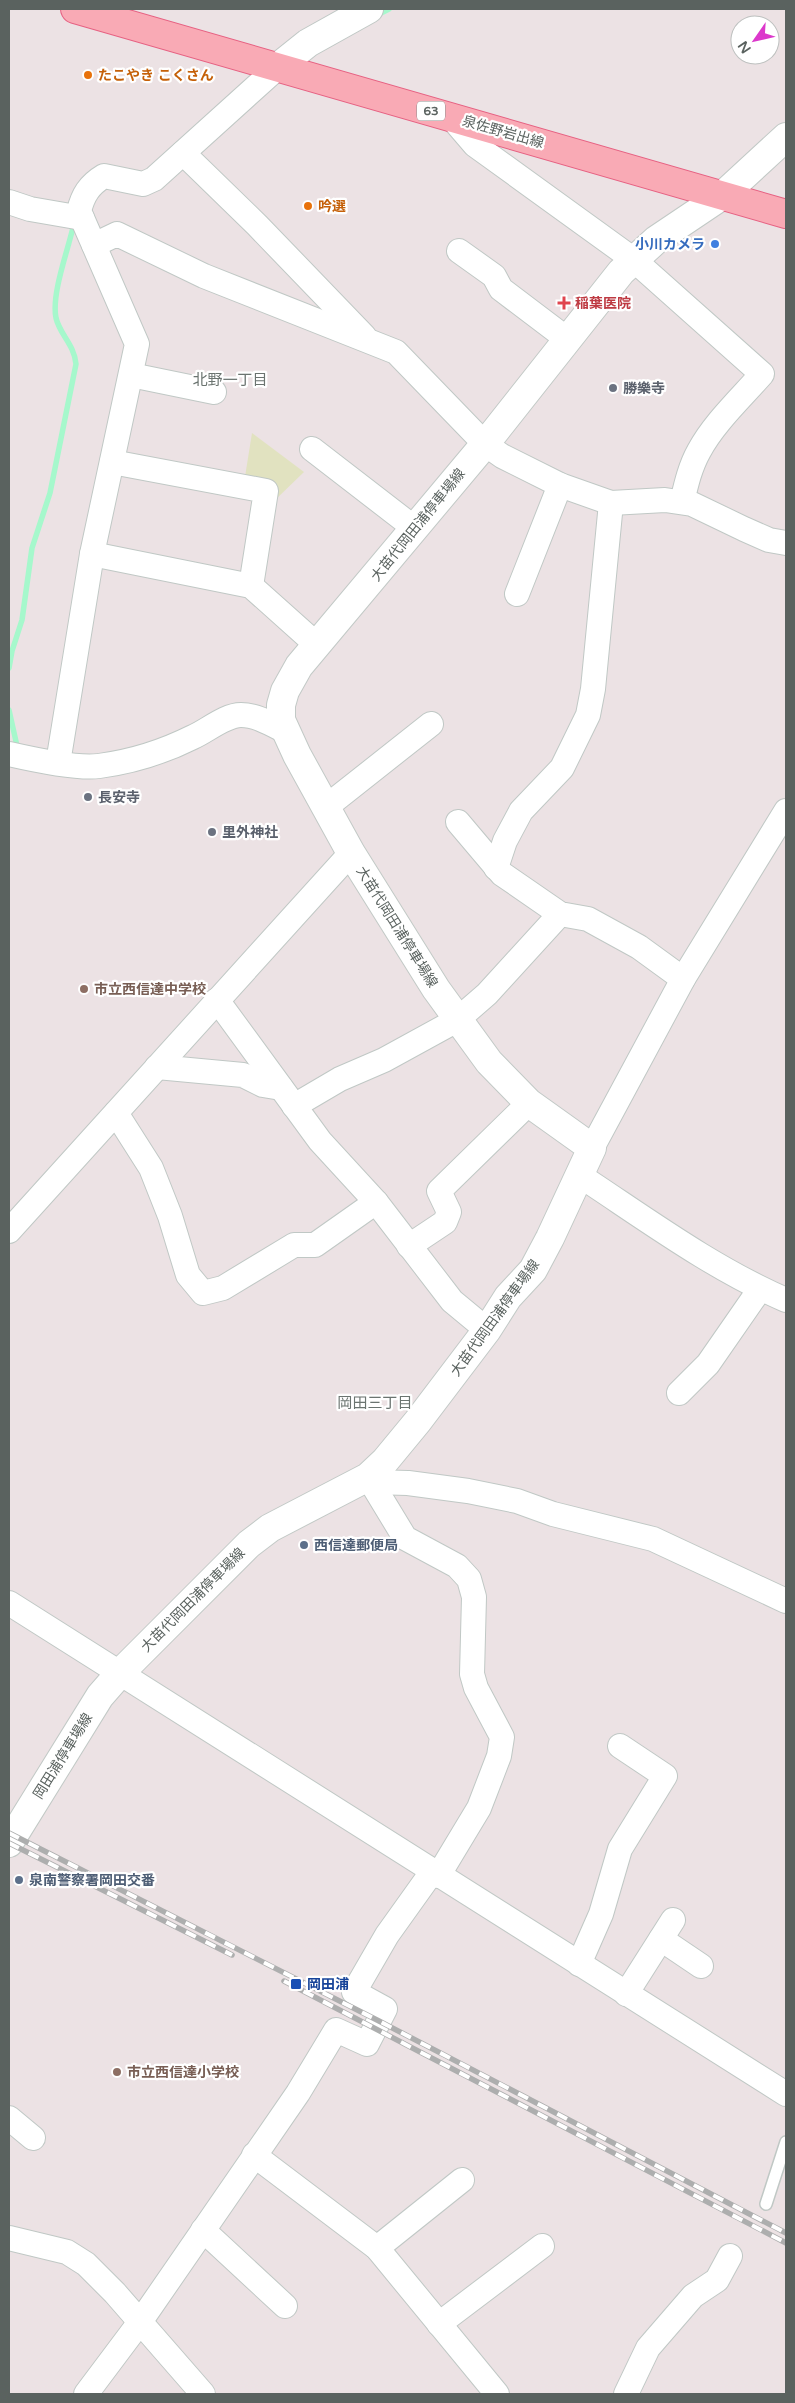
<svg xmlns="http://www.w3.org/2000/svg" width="795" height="2403" font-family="'Varela Round','Noto Sans JP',sans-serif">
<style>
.green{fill:#e1e2c0}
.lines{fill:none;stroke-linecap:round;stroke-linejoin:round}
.stream{stroke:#a6f8cc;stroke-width:5.5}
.service-casing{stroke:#c0c8c5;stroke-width:14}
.minor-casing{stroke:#c0c8c5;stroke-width:26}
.tertiary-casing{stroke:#c0c8c5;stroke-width:30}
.secondary-casing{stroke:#c2c9c6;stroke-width:30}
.primary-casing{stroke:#e66182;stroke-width:30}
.service{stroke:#fff;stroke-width:11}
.minor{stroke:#fff;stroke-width:24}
.tertiary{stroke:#fff;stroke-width:28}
.secondary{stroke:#fff;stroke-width:28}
.primary{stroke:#f9aab5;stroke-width:28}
.rail-casing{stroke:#adaeae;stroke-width:5.5}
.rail{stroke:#fff;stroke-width:4;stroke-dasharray:11;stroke-linecap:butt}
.food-dot{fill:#e8710a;stroke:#fff;stroke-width:2}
.shop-dot{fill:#3f7fe0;stroke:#fff;stroke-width:2}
.health-dot{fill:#e0444e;stroke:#fff;stroke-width:2}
.worship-dot{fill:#6b7280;stroke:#fff;stroke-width:2}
.education-dot{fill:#8d6e63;stroke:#fff;stroke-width:2}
.service-dot{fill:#5c6f8a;stroke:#fff;stroke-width:2}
.transit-dot{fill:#1a4fb4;stroke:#fff;stroke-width:2}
.labels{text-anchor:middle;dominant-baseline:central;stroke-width:4.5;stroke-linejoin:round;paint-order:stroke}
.shield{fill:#fff;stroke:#8c918f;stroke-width:1}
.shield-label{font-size:12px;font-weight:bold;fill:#5a625f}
.food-label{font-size:14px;font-weight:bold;fill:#c56008;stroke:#fff;text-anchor:start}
.street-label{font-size:14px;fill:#5a625f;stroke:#fff}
.shop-label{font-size:14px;font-weight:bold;fill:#366cbe;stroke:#fff;text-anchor:end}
.health-label{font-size:14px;font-weight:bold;fill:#be3a42;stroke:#fff;text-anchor:start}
.worship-label{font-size:14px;font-weight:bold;fill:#5b616d;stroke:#fff;text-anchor:start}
.education-label{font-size:14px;font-weight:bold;fill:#785e54;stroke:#fff;text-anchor:start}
.service-label{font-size:14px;font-weight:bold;fill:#4e5e75;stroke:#fff;text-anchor:start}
.transit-label{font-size:14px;font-weight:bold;fill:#164399;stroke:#fff;text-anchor:start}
.neighbourhood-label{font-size:15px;fill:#6b7470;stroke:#fff}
</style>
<rect width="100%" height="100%" fill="#ece2e4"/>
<polygon class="green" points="252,433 304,472 272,503 244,483"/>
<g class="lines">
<g class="stream">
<polyline points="375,16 389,9"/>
<path d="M9 668 12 651 22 620 32 548 50 493 76 364C74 344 60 335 56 318 51 293 69 248 74 223"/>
<polyline points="9,710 17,746 15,749"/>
</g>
<g class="service-casing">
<polyline id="service" points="766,2204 786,2142"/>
</g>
<g class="minor-casing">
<g id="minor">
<path d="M451 117 475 145 634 260 762 374C741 398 714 423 699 451 690 467 686 485 682 502"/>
<polyline points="183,153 257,225 364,336"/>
<polyline points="9,202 30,209 82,218"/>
<polyline points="94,245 117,234 204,276 396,352 485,444 502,456 560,485 611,503 665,500 692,504 744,529 769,540 786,543"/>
<polyline points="459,251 494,276 501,289 567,339"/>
<polyline points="131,375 214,392"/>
<polyline points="312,449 413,527"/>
<polyline points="112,462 266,491 251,586"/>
<polyline points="92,554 251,586 317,645"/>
<polyline points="517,594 560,485"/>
<path d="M9 754C31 759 78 769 99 766 130 762 165 751 193 737 207 731 225 715 241 715 257 715 273 725 287 732"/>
<path d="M58 763 92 554 137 344 79 211C83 195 89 185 104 176L143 184 154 179 278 67"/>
<polyline points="326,807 431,724"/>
<polyline points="458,822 502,874 560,914 588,919 639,947 683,979"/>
<polyline points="496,868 505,841 521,811 562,768 588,715 593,689 611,503"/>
<polyline points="217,1000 320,1141 376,1202 452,1301 487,1330"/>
<polyline points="157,1067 243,1075 263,1085 281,1088"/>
<polyline points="294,1106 340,1079 384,1060 457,1020 487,994 560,914"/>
<polyline points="116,1113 151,1168 170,1216 188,1275 203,1293 223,1288 294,1245 315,1245 376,1202"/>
<polyline points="592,1148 683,979 786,811"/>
<path d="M579 1175C646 1219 712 1268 786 1300"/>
<polyline points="9,1231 351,853"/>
<polyline points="409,1246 445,1222 449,1212 439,1191 529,1103"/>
<polyline points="679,1393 708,1364 760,1289"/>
<polyline points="368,1477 405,1538 457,1566 469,1579 474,1597 472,1674 476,1688 502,1737 499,1756 479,1808 438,1876"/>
<polyline points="372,1482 408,1483 468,1491 517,1501 553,1514 653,1539 786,1601"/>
<polyline points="9,1603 786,2094"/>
<polyline points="661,1939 701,1966"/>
<polyline points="579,1964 601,1914 620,1849 665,1776 620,1746"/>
<polyline points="626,1994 673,1920"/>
<polyline points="9,2118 33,2138"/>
<polyline points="254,2155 377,2248 497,2394"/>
<polyline points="203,2230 285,2306"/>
<polyline points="9,2238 67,2252 86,2264 115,2293 203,2394"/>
<polyline points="377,2248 462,2180"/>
<polyline points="439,2324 542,2246"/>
<polyline points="86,2394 140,2322 298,2093 336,2030 367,2044 385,2009 354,1992 387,1935 432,1872"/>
<polyline points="626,2394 648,2348 693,2296 717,2280 730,2256"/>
</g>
</g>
<g class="tertiary-casing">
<polyline id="tertiary" points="278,67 308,43 369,9"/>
</g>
<g class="secondary-casing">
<polyline id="secondary" points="9,1843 100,1696 121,1672 249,1544 270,1528 368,1477 385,1461 418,1421 487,1330 508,1297 533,1270 550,1238 592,1148 529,1103 489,1062 436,989 351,853 297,755 281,720 281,705 285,691 299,666 485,444 621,272 656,240 723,195 786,137"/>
</g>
<g class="primary-casing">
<polyline id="primary" points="75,9 786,214"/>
</g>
<use href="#service" class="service"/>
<use href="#minor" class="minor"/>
<use href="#tertiary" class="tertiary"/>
<use href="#secondary" class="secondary"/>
<use href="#primary" class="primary"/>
<g class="rail-casing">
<g id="rail">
<polyline points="9,1833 379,2021 786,2233"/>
<polyline points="9,1843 232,1955"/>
<polyline points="284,1981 786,2243"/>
</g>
</g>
<use href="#rail" class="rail"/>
</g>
<g class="food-dot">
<circle cx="88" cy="75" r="5"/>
<circle cx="308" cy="206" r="5"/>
</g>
<circle class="shop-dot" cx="715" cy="244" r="5"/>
<path class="health-dot" d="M561.5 295.5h5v5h5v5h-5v5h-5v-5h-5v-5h5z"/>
<g class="worship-dot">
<circle cx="613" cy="388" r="5"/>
<circle cx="88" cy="797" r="5"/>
<circle cx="212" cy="832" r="5"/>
</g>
<g class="education-dot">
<circle cx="84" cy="989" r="5"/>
<circle cx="117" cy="2072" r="5"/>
</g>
<g class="service-dot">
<circle cx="304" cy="1545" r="5"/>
<circle cx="19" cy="1880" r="5"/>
</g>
<rect class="transit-dot" x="290" y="1978" width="12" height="12" rx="2.5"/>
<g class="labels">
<rect class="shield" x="417" y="101.5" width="28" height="19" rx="4"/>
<g class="shield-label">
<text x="431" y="111">63</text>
</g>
<g class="food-label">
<text x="98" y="75">たこやき こくさん</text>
<text x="318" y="206">吟選</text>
</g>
<g class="street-label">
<text transform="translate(503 132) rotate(16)">泉佐野岩出線</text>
<text transform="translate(418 525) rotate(-51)">大苗代岡田浦停車場線</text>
<text transform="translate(397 927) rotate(58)">大苗代岡田浦停車場線</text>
<text transform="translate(495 1318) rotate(-54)">大苗代岡田浦停車場線</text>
<text transform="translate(193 1600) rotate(-45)">大苗代岡田浦停車場線</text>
<text transform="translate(63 1756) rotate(-58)">岡田浦停車場線</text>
</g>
<g class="shop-label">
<text x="705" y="244">小川カメラ</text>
</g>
<g class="health-label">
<text x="575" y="303">稲葉医院</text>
</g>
<g class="worship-label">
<text x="623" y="388">勝樂寺</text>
<text x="98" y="797">長安寺</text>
<text x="222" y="832">里外神社</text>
</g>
<g class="education-label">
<text x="94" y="989">市立西信達中学校</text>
<text x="127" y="2072">市立西信達小学校</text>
</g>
<g class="service-label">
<text x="314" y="1545">西信達郵便局</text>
<text x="29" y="1880">泉南警察署岡田交番</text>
</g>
<g class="transit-label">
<text x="307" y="1984">岡田浦</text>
</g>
<g class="neighbourhood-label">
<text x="230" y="380">北野一丁目</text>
<text x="375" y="1403">岡田三丁目</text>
</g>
</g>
<rect width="795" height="2403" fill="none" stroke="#5a625f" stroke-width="20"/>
<g transform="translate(755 40) rotate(236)"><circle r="24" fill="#ffffff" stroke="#bdc0bf"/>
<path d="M0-4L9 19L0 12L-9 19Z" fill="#dc38cb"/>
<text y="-8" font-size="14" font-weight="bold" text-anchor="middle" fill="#5a625f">N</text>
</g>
</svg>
